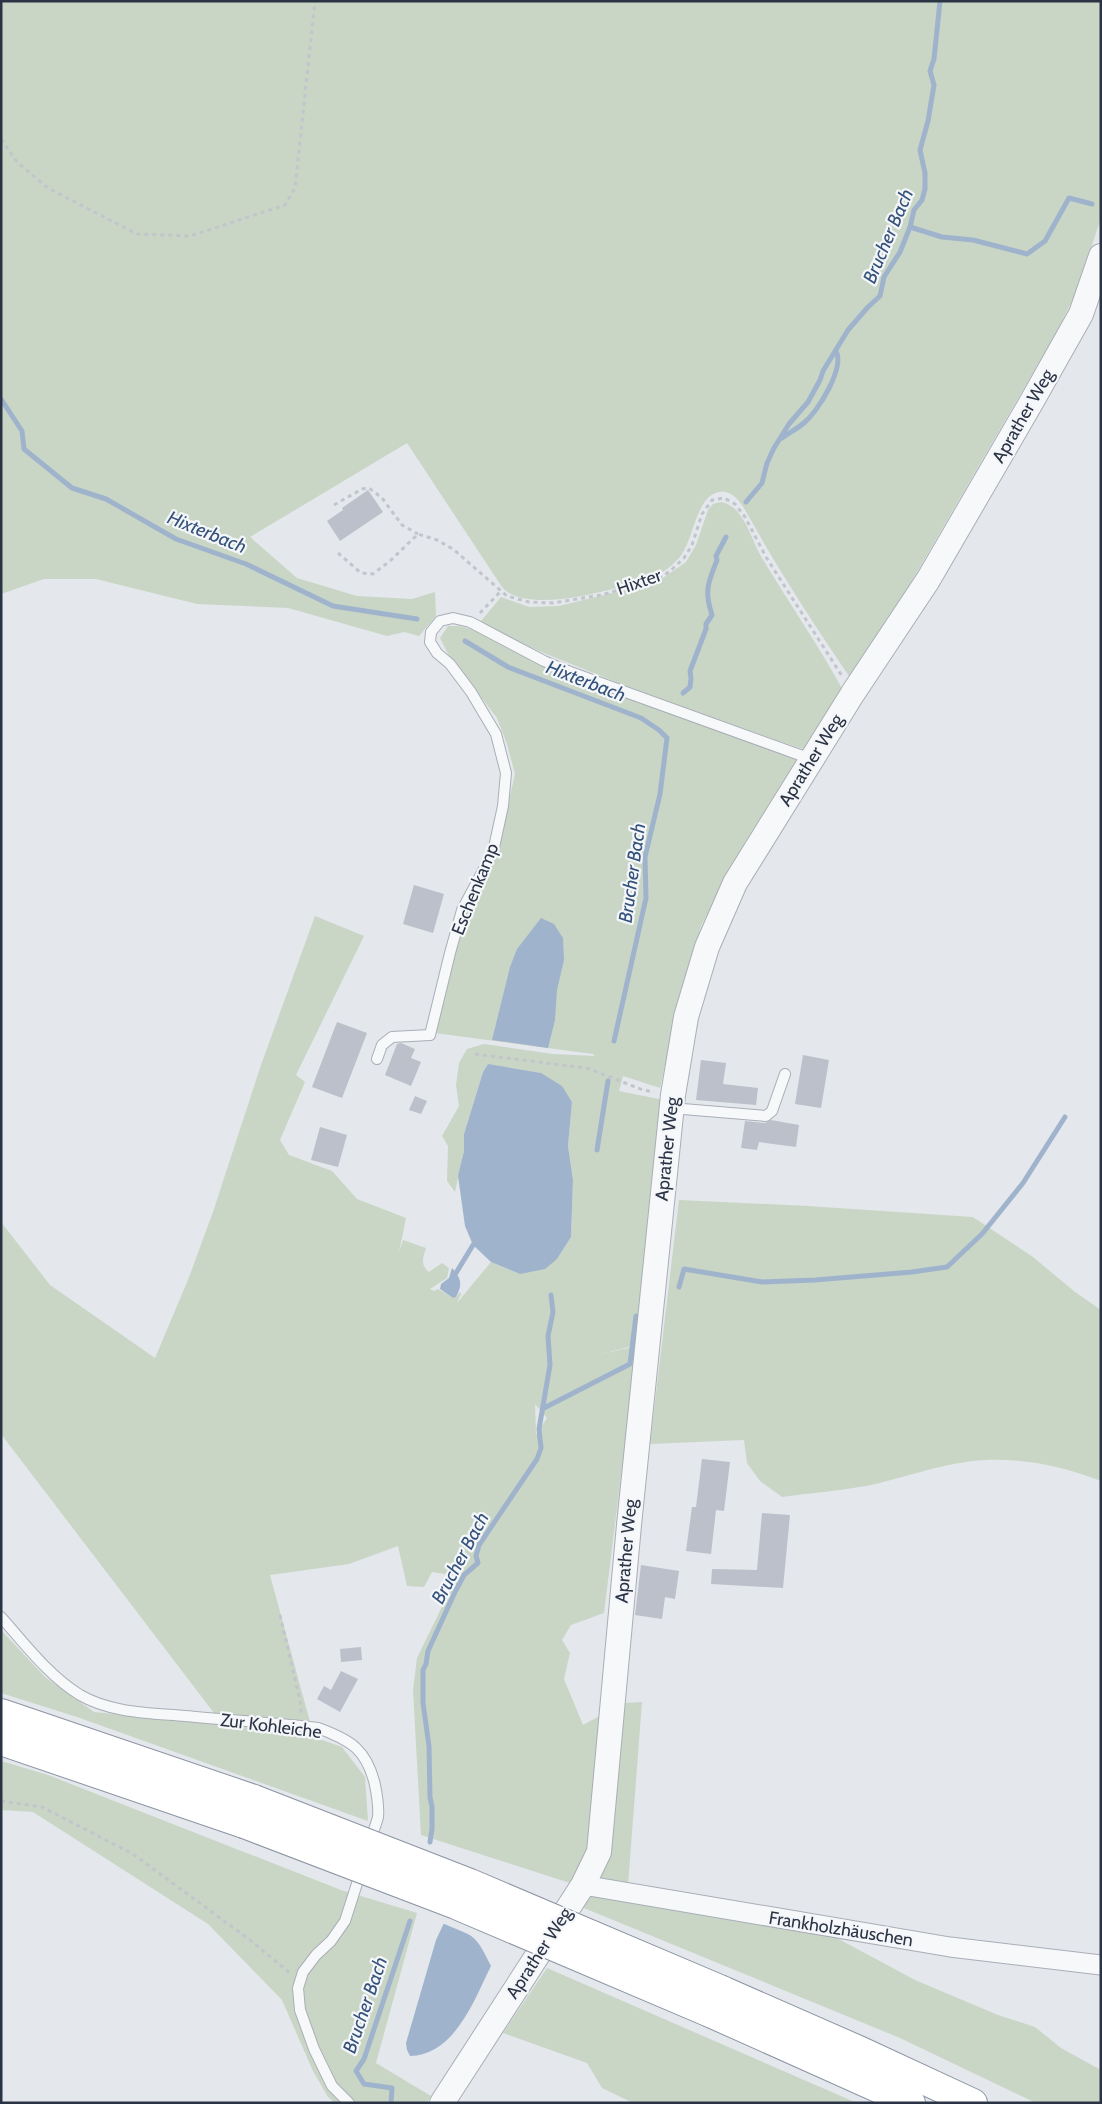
<svg xmlns="http://www.w3.org/2000/svg" width="1102" height="2104" font-family="Cabin,sans-serif">
<style>
.green{fill:#c9d6c5;fill-rule:evenodd}
.water{fill:#9fb4cc}
.pier{fill:#e4e7ec}
.lines{fill:none;stroke-linecap:round;stroke-linejoin:round}
.stream{stroke:#9fb4cc;stroke-width:5}
.building{fill:#bbc0ca}
.service-casing{stroke:#a9aeb7;stroke-width:12}
.minor-casing{stroke:#a9aeb7;stroke-width:21}
.tertiary-casing{stroke:#a9aeb7;stroke-width:26}
.motorway-casing{stroke:#8b94a3;stroke-width:30}
.path{stroke:#c2c5cb;stroke-width:3;stroke-dasharray:4 4;stroke-linecap:butt}
.service{stroke:#f7f8fa;stroke-width:10}
.minor{stroke:#f7f8fa;stroke-width:19}
.tertiary{stroke:#f7f8fa;stroke-width:24}
.motorway{stroke:#fff;stroke-width:28}
.motorway-bridge-casing{stroke:#8b94a3;stroke-width:30;stroke-linecap:butt}
.motorway-bridge{stroke:#fff;stroke-width:28}
.labels{text-anchor:middle;dominant-baseline:central;stroke-width:4.5;stroke-linejoin:round;paint-order:stroke}
.street-label{font-size:18px;fill:#2b3445;stroke:#f4f6f9}
.water-label{font-size:19px;font-style:italic;fill:#34527a;stroke:#f4f6f9}
</style>
<rect width="100%" height="100%" fill="#e4e7ec"/>
<g class="green">
<path d="M1 1H1101V218L1076 293 1056 333 874 646 851 679C816 627 782 576 752 522 746 512 738 494 725 492 695 488 695 543 678 559 674 563 669 568 664 571 632 586 528 618 502 587L407 443 250 537 297 578 357 596 412 599 435 592 436 616 419 636 404 632 387 636 288 608 197 604 96 579H44L1 594Z"/>
<path d="M721 502C727 503 732 506 737 511 749 525 753 543 762 558 789 603 819 646 844 692L806 750C734 726 662 701 591 672 553 657 516 643 481 621L501 597 529 607 559 606 657 582 686 562 696 545 708 510 713 504Z"/>
<path d="M448 626H459L471 629 553 670 801 761 746 841 701 926 678 1005 660 1088 623 1076 619 1091 664 1100 637 1345 597 1355 637 1346 604 1613 571 1625 562 1640 570 1653 564 1679 583 1725 623 1703 642 1702 628 1885 820 1929 915 1980 998 2015 1035 2027 1061 2048 1101 2070V2103H1036L900 2038 579 1906 573 1884 421 1835 413 1690 417 1658 457 1576 432 1572 424 1587 407 1586 398 1546 349 1564 270 1575 310 1722 214 1713 1 1434V1222L50 1285 155 1358 188 1280 213 1212 261 1065 315 916 364 936 296 1075 305 1082 280 1140 289 1155 332 1171 357 1199 406 1218 399 1252 403 1240 426 1248C423 1257 420 1265 429 1272L442 1263 449 1268 447 1278 430 1289 434 1291 438 1289 453 1298 456 1297 460 1292 461 1294 457 1303 491 1262 520 1274 557 1259 571 1237 573 1180 568 1146 572 1102 488 1064 483 1072 464 1134V1151L455 1192 447 1181 448 1146 442 1136 459 1106 456 1085 459 1063 467 1049 484 1044 553 1054 595 1056 593 1054 435 1033 464 920 498 849 515 774 507 744 497 718 448 654 440 638ZM535 1404 547 1418 537 1434H536Z"/>
<path d="M679 1200 808 1206 973 1217 1033 1257 1075 1292 1101 1310V1481C1064 1467 1026 1458 985 1460 945 1462 905 1478 866 1486 838 1491 810 1493 782 1497L760 1481 747 1463 744 1440 650 1444Z"/>
<polygon points="1,1630 45,1677 94,1712 300,1732 342,1747 365,1777 368,1821 77,1717 1,1693"/>
<polygon points="1,1761 48,1775 341,1890 417,1913 376,2063 431,2096 427,2103 335,2103 328,2097 313,2071 282,2000 208,1924 33,1812 1,1810"/>
<polygon points="547,1968 857,2103 633,2103 602,2088 587,2063 503,2033"/>
</g>
<g class="water">
<polygon points="541,918 554,924 563,938 564,960 557,990 555,1020 548,1048 492,1040 510,967 517,949"/>
<polygon points="488,1064 541,1073 562,1086 572,1102 568,1146 573,1180 571,1237 557,1259 545,1269 520,1274 491,1262 473,1245 465,1226 458,1176 464,1151 464,1134 483,1072"/>
<path d="M452 1268C461 1278 463 1284 456 1297L453 1298 440 1289 441 1284 449 1278Z"/>
<path d="M444 1923C476 1936 476 1936 491 1966 474 2000 455 2055 410 2056L407 2050 406 2043 436 1940Z"/>
</g>
<polygon class="pier" points="451,1919 469,1931 480,1939 442,1923"/>
<g class="lines">
<g class="stream">
<polyline points="910,227 942,237 973,240 1027,254 1045,241 1069,198 1092,204"/>
<polyline points="1,399 22,431 24,449 72,488 106,499 176,539 246,564 333,606 417,619"/>
<path d="M782 438C790 432 797 429 805 422 818 411 845 368 836 351"/>
<polyline points="746,502 762,483 767,463 774,448 789,424 808,402 820,380 823,371 848,330 868,307 880,296 884,277 900,252 910,227 914,210 922,200 925,189 925,173 920,150 928,121 934,85 930,71 934,59 940,1"/>
<polyline points="465,641 508,667 641,718 659,730 667,738 660,794 645,857 646,898 614,1041"/>
<path d="M683 693 690 687 691 678 690 671 706 629V624L712 615C704 591 708 583 717 560L716 556 726 537"/>
<polyline points="597,1150 608,1081"/>
<polyline points="456,1273 473,1245"/>
<polyline points="679,1287 684,1269 762,1282 815,1280 912,1272 947,1267 982,1234 1023,1183 1065,1117"/>
<polyline points="544,1408 630,1364 636,1316"/>
<polyline points="430,1842 432,1829 432,1807 430,1797 429,1746 423,1703 423,1670 426,1664 428,1651 455,1592 464,1575 478,1563 476,1556 479,1545 537,1459 541,1448 539,1429 550,1365 548,1336 553,1312 551,1295"/>
<polyline points="391,2103 392,2088 364,2084 356,2071 364,2059 410,1921"/>
</g>
</g>
<g class="building">
<polygon points="368,490 383,512 340,541 327,521 343,510 342,508"/>
<polygon points="414,885 444,894 433,933 403,924"/>
<polygon points="337,1022 367,1033 342,1098 312,1087"/>
<polygon points="401,1043 415,1049 411,1058 421,1062 411,1086 385,1075 397,1044"/>
<polygon points="803,1055 829,1060 821,1108 795,1104"/>
<polygon points="701,1060 726,1063 723,1084 758,1088 756,1105 696,1100"/>
<polygon points="415,1096 427,1101 421,1114 409,1110"/>
<polygon points="771,1120 799,1125 796,1147 759,1142 757,1150 741,1148 745,1121 765,1123"/>
<polygon points="320,1127 347,1135 338,1167 311,1160"/>
<polygon points="702,1459 730,1462 724,1511 716,1510 711,1554 686,1551 692,1507 696,1507"/>
<polygon points="762,1513 790,1515 783,1588 711,1584 712,1569 757,1570"/>
<polygon points="641,1565 679,1571 675,1599 665,1597 662,1619 635,1615"/>
<polygon points="361,1647 362,1660 341,1662 340,1649"/>
<polygon points="341,1671 358,1679 340,1712 317,1699 324,1686 331,1690"/>
</g>
<g class="lines">
<g class="service-casing">
<g id="service">
<polyline points="377,1059 382,1045 392,1037 430,1035 450,953 462,910 493,852 503,806 506,773 496,734 471,692 450,664 437,653 430,642 431,632 440,621 453,618 470,622 544,661 573,673 811,759"/>
<polyline points="671,1108 766,1116 772,1111 785,1074"/>
<path d="M1 1617C25 1644 49 1676 80 1695 111 1713 150 1713 185 1716 229 1720 274 1723 318 1728 351 1740 367 1750 375 1785 377 1795 379 1807 378 1817 376 1825 372 1834 370 1843"/>
<polyline points="349,2103 332,2086 314,2049 300,2010 298,1988 303,1972 316,1955 331,1941 345,1921 361,1871"/>
</g>
</g>
<g class="minor-casing">
<polyline id="minor" points="583,1885 950,1947 1101,1965"/>
</g>
<g class="tertiary-casing">
<polyline id="tertiary" points="442,2103 583,1885 599,1852 629,1525 673,1095 686,1017 707,947 735,883 853,693 928,580 1032,401 1081,314 1101,256"/>
</g>
<g class="motorway-casing">
<g id="motorway">
<polyline points="1,1713 254,1799"/>
<polyline points="1,1741 244,1824"/>
<polyline points="722,1990 861,2051 973,2103"/>
<polyline points="710,2013 911,2103"/>
</g>
</g>
<g class="path">
<polyline points="1,139 17,162 48,188 137,234 190,236 285,205 295,188 315,1"/>
<polyline points="334,505 362,489 369,488 382,498 402,525 418,534"/>
<polyline points="338,553 361,573 373,574 390,561 418,534 437,540 453,549 507,596 529,602 553,603 601,595 657,579 669,572 684,558 692,545 702,514 712,500 724,498 735,504 745,517 766,557 842,676"/>
<polyline points="480,613 500,592"/>
<polyline points="475,1054 587,1068 643,1090 654,1092"/>
<polyline points="280,1615 301,1705 301,1716"/>
<polyline points="1,1801 42,1807 133,1854 250,1940 291,1974"/>
</g>
<use href="#service" class="service"/>
<use href="#minor" class="minor"/>
<use href="#tertiary" class="tertiary"/>
<use href="#motorway" class="motorway"/>
<g class="motorway-bridge-casing">
<g id="motorway-bridge">
<polyline points="254,1799 470,1883 722,1990"/>
<polyline points="244,1824 456,1905 710,2013"/>
</g>
</g>
<use href="#motorway-bridge" class="motorway-bridge"/>
</g>
<g class="labels">
<g class="street-label">
<text transform="translate(1023 416) rotate(-60)">Aprather Weg</text>
<text transform="translate(639 582) rotate(-19)">Hixter</text>
<text transform="translate(811 760) rotate(-58)">Aprather Weg</text>
<text transform="translate(475 889) rotate(-68)">Eschenkamp</text>
<text transform="translate(667 1149) rotate(-84)">Aprather Weg</text>
<text transform="translate(626 1551) rotate(-85)">Aprather Weg</text>
<text transform="translate(271 1726) rotate(7)">Zur Kohleiche</text>
<text transform="translate(841 1929) rotate(9)">Frankholzhäuschen</text>
<text transform="translate(539 1953) rotate(-57)">Aprather Weg</text>
</g>
<g class="water-label">
<text transform="translate(888 236) rotate(-67)">Brucher Bach</text>
<text transform="translate(207 532) rotate(22)">Hixterbach</text>
<text transform="translate(586 681) rotate(21)">Hixterbach</text>
<text transform="translate(632 873) rotate(-82)">Brucher Bach</text>
<text transform="translate(460 1558) rotate(-62)">Brucher Bach</text>
<text transform="translate(365 2005) rotate(-71)">Brucher Bach</text>
</g>
</g>
<rect width="1102" height="2104" fill="none" stroke="#2b3445" stroke-width="5"/>
</svg>
